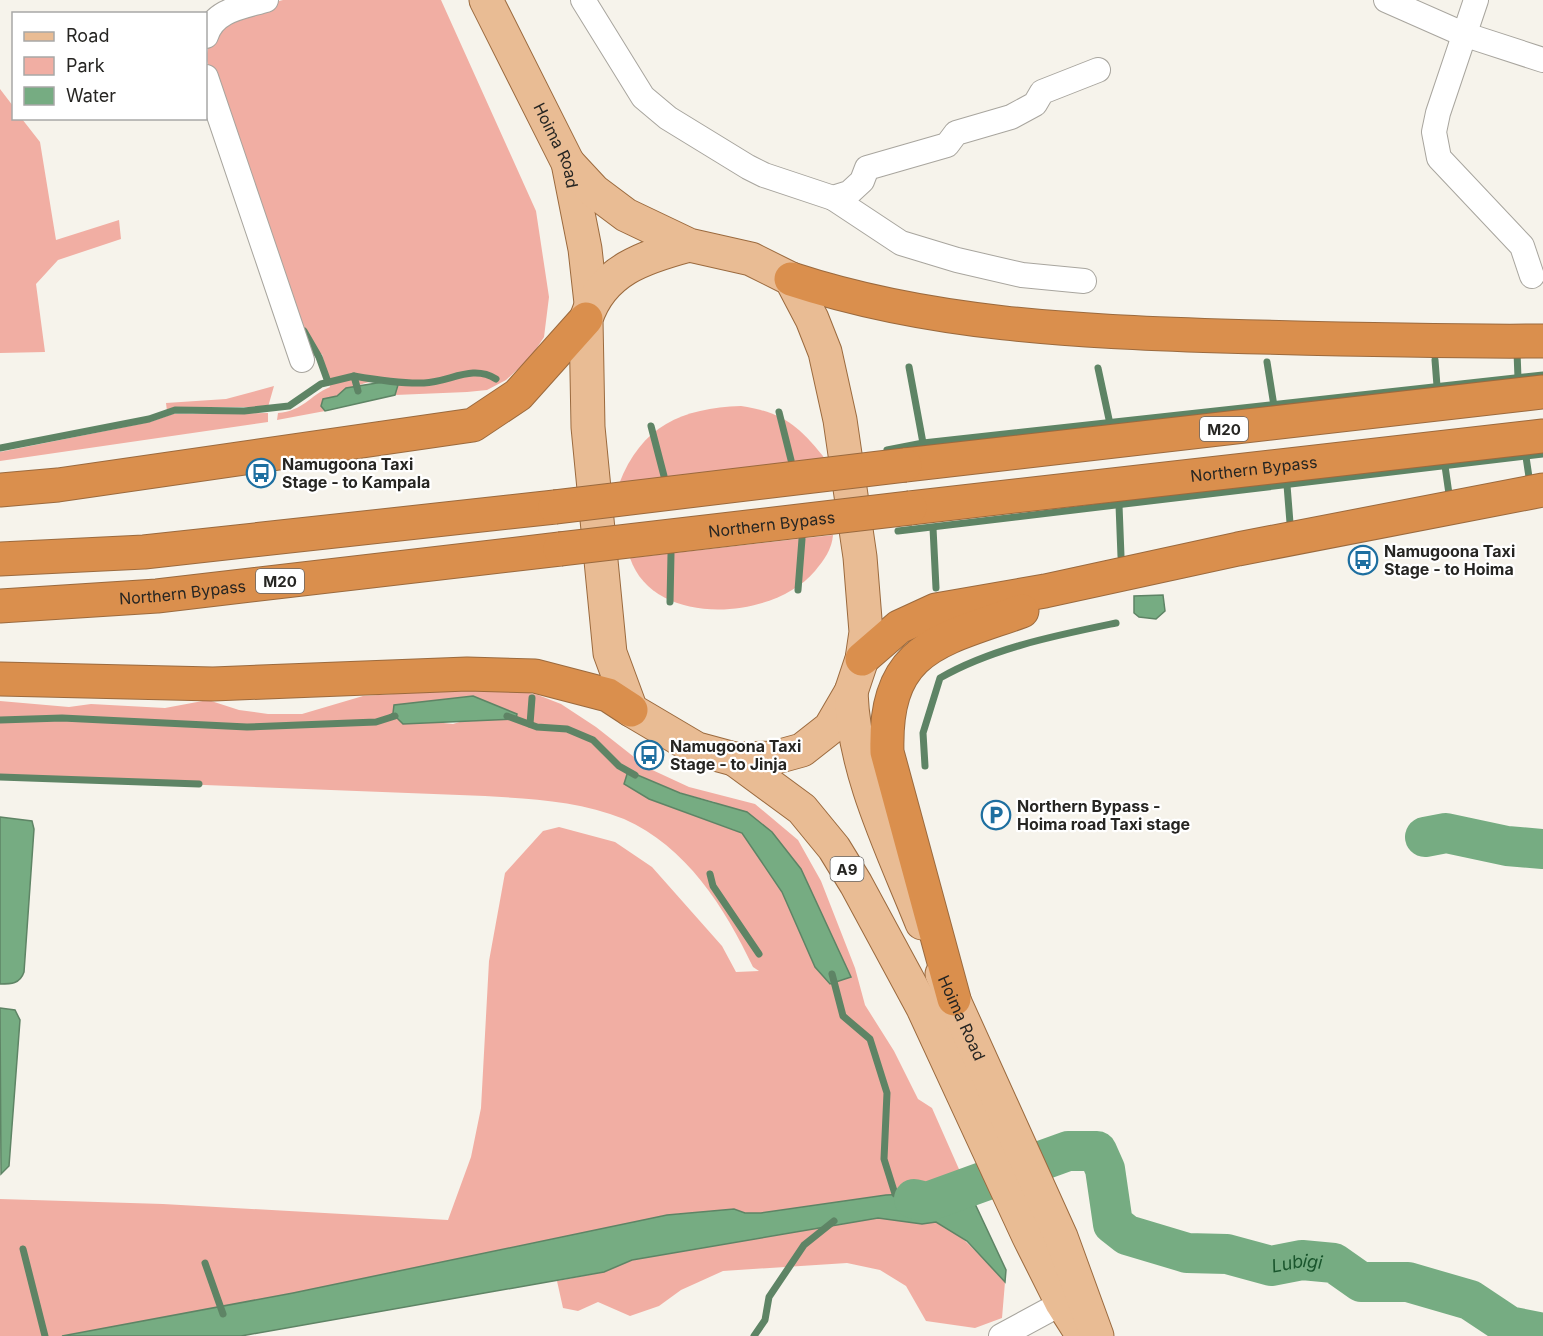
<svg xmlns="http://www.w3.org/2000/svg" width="1543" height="1336" font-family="Inter,sans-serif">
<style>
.green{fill:#f1aea3;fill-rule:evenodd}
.water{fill:#76ac82;stroke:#5e8465;stroke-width:1.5}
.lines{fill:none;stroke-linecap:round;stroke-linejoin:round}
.stream{stroke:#5e8465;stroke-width:7}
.river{stroke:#76ac82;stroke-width:40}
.street-casing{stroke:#a8a59e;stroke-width:26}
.primary-casing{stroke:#9b6a3e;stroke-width:35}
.highway-casing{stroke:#9b6a3e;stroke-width:35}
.street{stroke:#fff;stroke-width:24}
.primary{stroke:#e9bc94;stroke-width:33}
.highway{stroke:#da8f4d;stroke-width:33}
.highway-bridge-casing{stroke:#9b6a3e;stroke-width:35;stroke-linecap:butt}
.highway-bridge{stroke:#da8f4d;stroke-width:33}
.labels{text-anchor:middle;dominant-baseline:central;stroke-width:4.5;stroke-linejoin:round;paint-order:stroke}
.shield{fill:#fff;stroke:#676664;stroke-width:1.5}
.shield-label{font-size:15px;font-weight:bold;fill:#262522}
.street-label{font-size:16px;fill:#262522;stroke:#fff}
.poi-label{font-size:16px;font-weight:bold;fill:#262522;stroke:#fff;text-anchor:start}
.water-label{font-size:18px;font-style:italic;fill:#1a562d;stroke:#fff}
</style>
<rect width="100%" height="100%" fill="#f6f3eb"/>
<g class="green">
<path d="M283 0H441L536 211 549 297 544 337 531 357 506 380 487 390 467 392 395 395 398 385C369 373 344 392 321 406L325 411 277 420 278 413C303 411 309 396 330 387L322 354 306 357 206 58 211 34 234 13Z"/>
<polygon points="0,89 13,106 14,118 22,119 40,142 56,240 119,220 121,239 58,260 36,284 45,352 0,353"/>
<polygon points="274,386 268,407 188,407 167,411 166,403 226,399"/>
<path d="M741 406C783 412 800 427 826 460L619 484C641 426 682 408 741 406Z"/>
<polygon points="268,413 268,422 0,461 0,452 150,422 173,414"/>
<path d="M833 535C832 549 824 560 815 571 774 620 654 629 630 558Z"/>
<path d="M501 687 538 695 561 704 596 727 648 768 689 787 755 804 798 840 821 881 855 968 865 1005 894 1051 918 1099 932 1108 962 1176 940 1181 931 1193 886 1195 761 1213H745L734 1209 667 1215 293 1293 62 1336H0V1199L163 1204 448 1220 471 1157 481 1108 489 961 505 873 543 831 559 827 615 842 652 867 722 946 736 972 759 971 753 967C725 908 686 846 624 819 580 801 531 799 485 796L0 777V701L69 707 91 704 165 708 208 700 239 710 268 714H302L363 696ZM473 696 517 714 512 719 466 720 453 724 387 717 393 713 395 705ZM629 771 680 793 715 802 828 929 851 977 830 983 815 967 782 892 742 833 649 799 624 784Z"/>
<path d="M878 1218C897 1219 916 1221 934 1222 955 1224 990 1267 1005 1282L1002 1318 975 1328 926 1321 906 1286 880 1270 847 1263 723 1271 681 1290 659 1306 630 1316 598 1302 578 1311 563 1308 557 1281 604 1272 632 1260Z"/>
</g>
<g class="water">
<polygon points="389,381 398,385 395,395 325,411 321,406 323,399 337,396 346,388"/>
<polygon points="1163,595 1165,611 1156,619 1139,617 1134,613 1134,596"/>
<polygon points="473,696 517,714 516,719 403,724 397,718 386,718 393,713 394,705"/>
<polygon points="628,771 680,793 747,812 772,832 801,869 851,977 830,984 815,967 782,892 742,833 649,799 624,784"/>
<path d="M0 817 32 821 34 829 24 972C20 984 11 984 0 984Z"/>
<polygon points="0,1008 15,1010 20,1020 9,1166 1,1174"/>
<polygon points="962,1176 1006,1270 1005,1282 967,1241 936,1222 922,1224 878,1218 632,1260 604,1272 241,1336 62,1336 293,1293 667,1215 734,1209 745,1213 761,1213 886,1195 931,1193 940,1181"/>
</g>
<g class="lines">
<g class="stream">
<polyline points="304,331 319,357 328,382"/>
<polyline points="1517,352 1518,378"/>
<polyline points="1435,360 1437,386"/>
<polyline points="1267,362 1274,406"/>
<polyline points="909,367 923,443"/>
<polyline points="1098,368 1110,424"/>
<path d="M354 376C377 380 401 384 424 383 450 382 472 364 496 379"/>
<polyline points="779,412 791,460"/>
<polyline points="651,426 664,476"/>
<polyline points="0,448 149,419 175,410 244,411 289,406 321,384 354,376 358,391"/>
<polyline points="887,450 923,443 1543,375"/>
<polyline points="1526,457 1529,477"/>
<polyline points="1445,466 1449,494"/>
<polyline points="1287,485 1290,523"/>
<polyline points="1119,505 1121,556"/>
<polyline points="933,528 936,588"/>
<polyline points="898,531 1543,454"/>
<polyline points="798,590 802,539"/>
<polyline points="670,602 671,554"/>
<polyline points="507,716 537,727 567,729 593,740 619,766 635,775"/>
<polyline points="0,720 62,718 247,727 376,722 395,716"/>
<polyline points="530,724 532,698"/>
<path d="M925 766 923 733 940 678C992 648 1058 635 1116 623"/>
<polyline points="0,777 199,784"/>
<polyline points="710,874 713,886 759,954"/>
<polyline points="832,974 843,1016 870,1039 887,1093 884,1159 895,1194"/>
<polyline points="23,1249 45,1336"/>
<polyline points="205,1263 223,1314"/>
<polyline points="754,1336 765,1320 769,1297 804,1245 834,1221"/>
</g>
<g class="river">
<polyline points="1425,837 1446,833 1507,846 1543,849"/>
<path id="s1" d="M914 1199 927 1202 1068 1151H1097L1105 1169 1113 1224 1127 1235 1187 1253 1227 1254 1271 1266 1302 1260 1334 1263 1361 1282H1408L1470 1300 1509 1326 1543 1333"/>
</g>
<g class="street-casing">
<g id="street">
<polyline points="583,0 643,97 668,118 748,167 764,175 833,198 849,193 862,181 867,168 947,145 956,133 1011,117 1035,104 1042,92 1098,70"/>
<polyline points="1386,0 1463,34 1543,60"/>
<polyline points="1476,0 1438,113 1434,132 1439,158 1522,246 1532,276"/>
<path d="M206 36C214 10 242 7 266 0"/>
<polyline points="206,77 302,360"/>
<polyline points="833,198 901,243 957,260 1022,275 1084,281"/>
<polyline points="1001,1336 1062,1303"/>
</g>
</g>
<g class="primary-casing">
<g id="primary">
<path id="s2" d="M486 0 568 163 585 249 591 303"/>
<path d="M568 163 594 191 626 215 689 245 751 259 791 279 812 319 825 352 840 420 860 557 866 632 862 659 851 692 830 728 802 750 773 758 734 759 697 749 631 710 610 653 588 427 586 319C602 270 644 257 689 245"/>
<path d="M851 692C854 773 892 848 922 923"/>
<polyline points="734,759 802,809 834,848 856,884 923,1008 1028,1235 1062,1303 1083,1336"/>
<path id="s3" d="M942 974 1061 1237 1097 1336"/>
</g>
</g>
<g class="highway-casing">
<g id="highway">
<path d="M791 279C931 325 1075 331 1221 336 1328 339 1436 342 1543 341"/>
<polyline points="905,465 1543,392"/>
<polyline points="0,490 58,485 473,425 518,395 586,319"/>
<path id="s4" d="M910 508 1543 436"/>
<polyline points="0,559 144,552 555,507"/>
<path id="s5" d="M0 606 157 596 560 549"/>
<polyline points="862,659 899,627 936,610 1045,591 1238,549 1543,490"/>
<polyline points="0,679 213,684 467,674 535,676 608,695 631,710"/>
<path d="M954 999 887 752C884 647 938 641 1022 611"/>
</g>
</g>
<use href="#street" class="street"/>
<use href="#primary" class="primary"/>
<use href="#highway" class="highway"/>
<g class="highway-bridge-casing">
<g id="highway-bridge">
<polyline points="555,507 905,465"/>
<path id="s6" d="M560 549 910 508"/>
</g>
</g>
<use href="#highway-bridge" class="highway-bridge"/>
</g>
<defs>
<g id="bus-ring" transform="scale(1.5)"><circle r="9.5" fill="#fff" stroke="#1e6fa0" stroke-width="1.5"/><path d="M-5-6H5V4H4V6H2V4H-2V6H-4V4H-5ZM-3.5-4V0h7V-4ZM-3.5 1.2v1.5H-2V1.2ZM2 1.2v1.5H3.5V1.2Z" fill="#1e6fa0"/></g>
<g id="parking-ring" transform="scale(1.5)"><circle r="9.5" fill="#fff" stroke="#1e6fa0" stroke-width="1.5"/><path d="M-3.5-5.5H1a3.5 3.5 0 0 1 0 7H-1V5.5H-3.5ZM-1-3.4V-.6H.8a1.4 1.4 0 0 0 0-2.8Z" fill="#1e6fa0"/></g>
</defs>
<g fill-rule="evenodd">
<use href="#bus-ring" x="261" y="473"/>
<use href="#bus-ring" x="1363" y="560"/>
<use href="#bus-ring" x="649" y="755"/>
<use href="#parking-ring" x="996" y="815"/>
</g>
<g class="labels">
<g class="shield">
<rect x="1200" y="417" width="48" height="24" rx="4.5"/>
<rect x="256" y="569" width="48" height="24" rx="4.5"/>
<rect x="830.5" y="857" width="33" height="24" rx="4.5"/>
</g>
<g class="shield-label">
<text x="1224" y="429">M20</text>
<text x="280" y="581">M20</text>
<text x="847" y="869">A9</text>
</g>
<g class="street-label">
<text stroke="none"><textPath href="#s2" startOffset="162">Hoima Road</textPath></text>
<text stroke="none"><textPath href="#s4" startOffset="346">Northern Bypass</textPath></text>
<text stroke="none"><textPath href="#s6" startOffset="213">Northern Bypass</textPath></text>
<text stroke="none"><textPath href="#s5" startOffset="183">Northern Bypass</textPath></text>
<text stroke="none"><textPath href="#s3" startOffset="48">Hoima Road</textPath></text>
</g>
<g class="poi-label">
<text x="282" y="464">Namugoona Taxi<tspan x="282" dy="18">Stage - to Kampala</tspan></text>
<text x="1384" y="551">Namugoona Taxi<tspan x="1384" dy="18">Stage - to Hoima</tspan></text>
<text x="670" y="746">Namugoona Taxi<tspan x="670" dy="18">Stage - to Jinja</tspan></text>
<text x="1017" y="806">Northern Bypass -<tspan x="1017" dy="18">Hoima road Taxi stage</tspan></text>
</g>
<g class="water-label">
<text stroke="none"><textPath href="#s1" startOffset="460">Lubigi</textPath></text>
</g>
</g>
<rect x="12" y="12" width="195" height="108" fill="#ffffff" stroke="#a8a8a7" stroke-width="1.5"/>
<rect x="24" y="32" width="30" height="9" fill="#e9bc94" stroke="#a8a8a7" stroke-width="1.5"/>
<text x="66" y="42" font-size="18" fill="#262522">Road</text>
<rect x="24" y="57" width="30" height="18" fill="#f1aea3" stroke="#a8a8a7" stroke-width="1.5"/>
<text x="66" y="72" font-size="18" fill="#262522">Park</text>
<rect x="24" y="87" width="30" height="18" fill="#76ac82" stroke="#a8a8a7" stroke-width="1.5"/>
<text x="66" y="102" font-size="18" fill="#262522">Water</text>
</svg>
